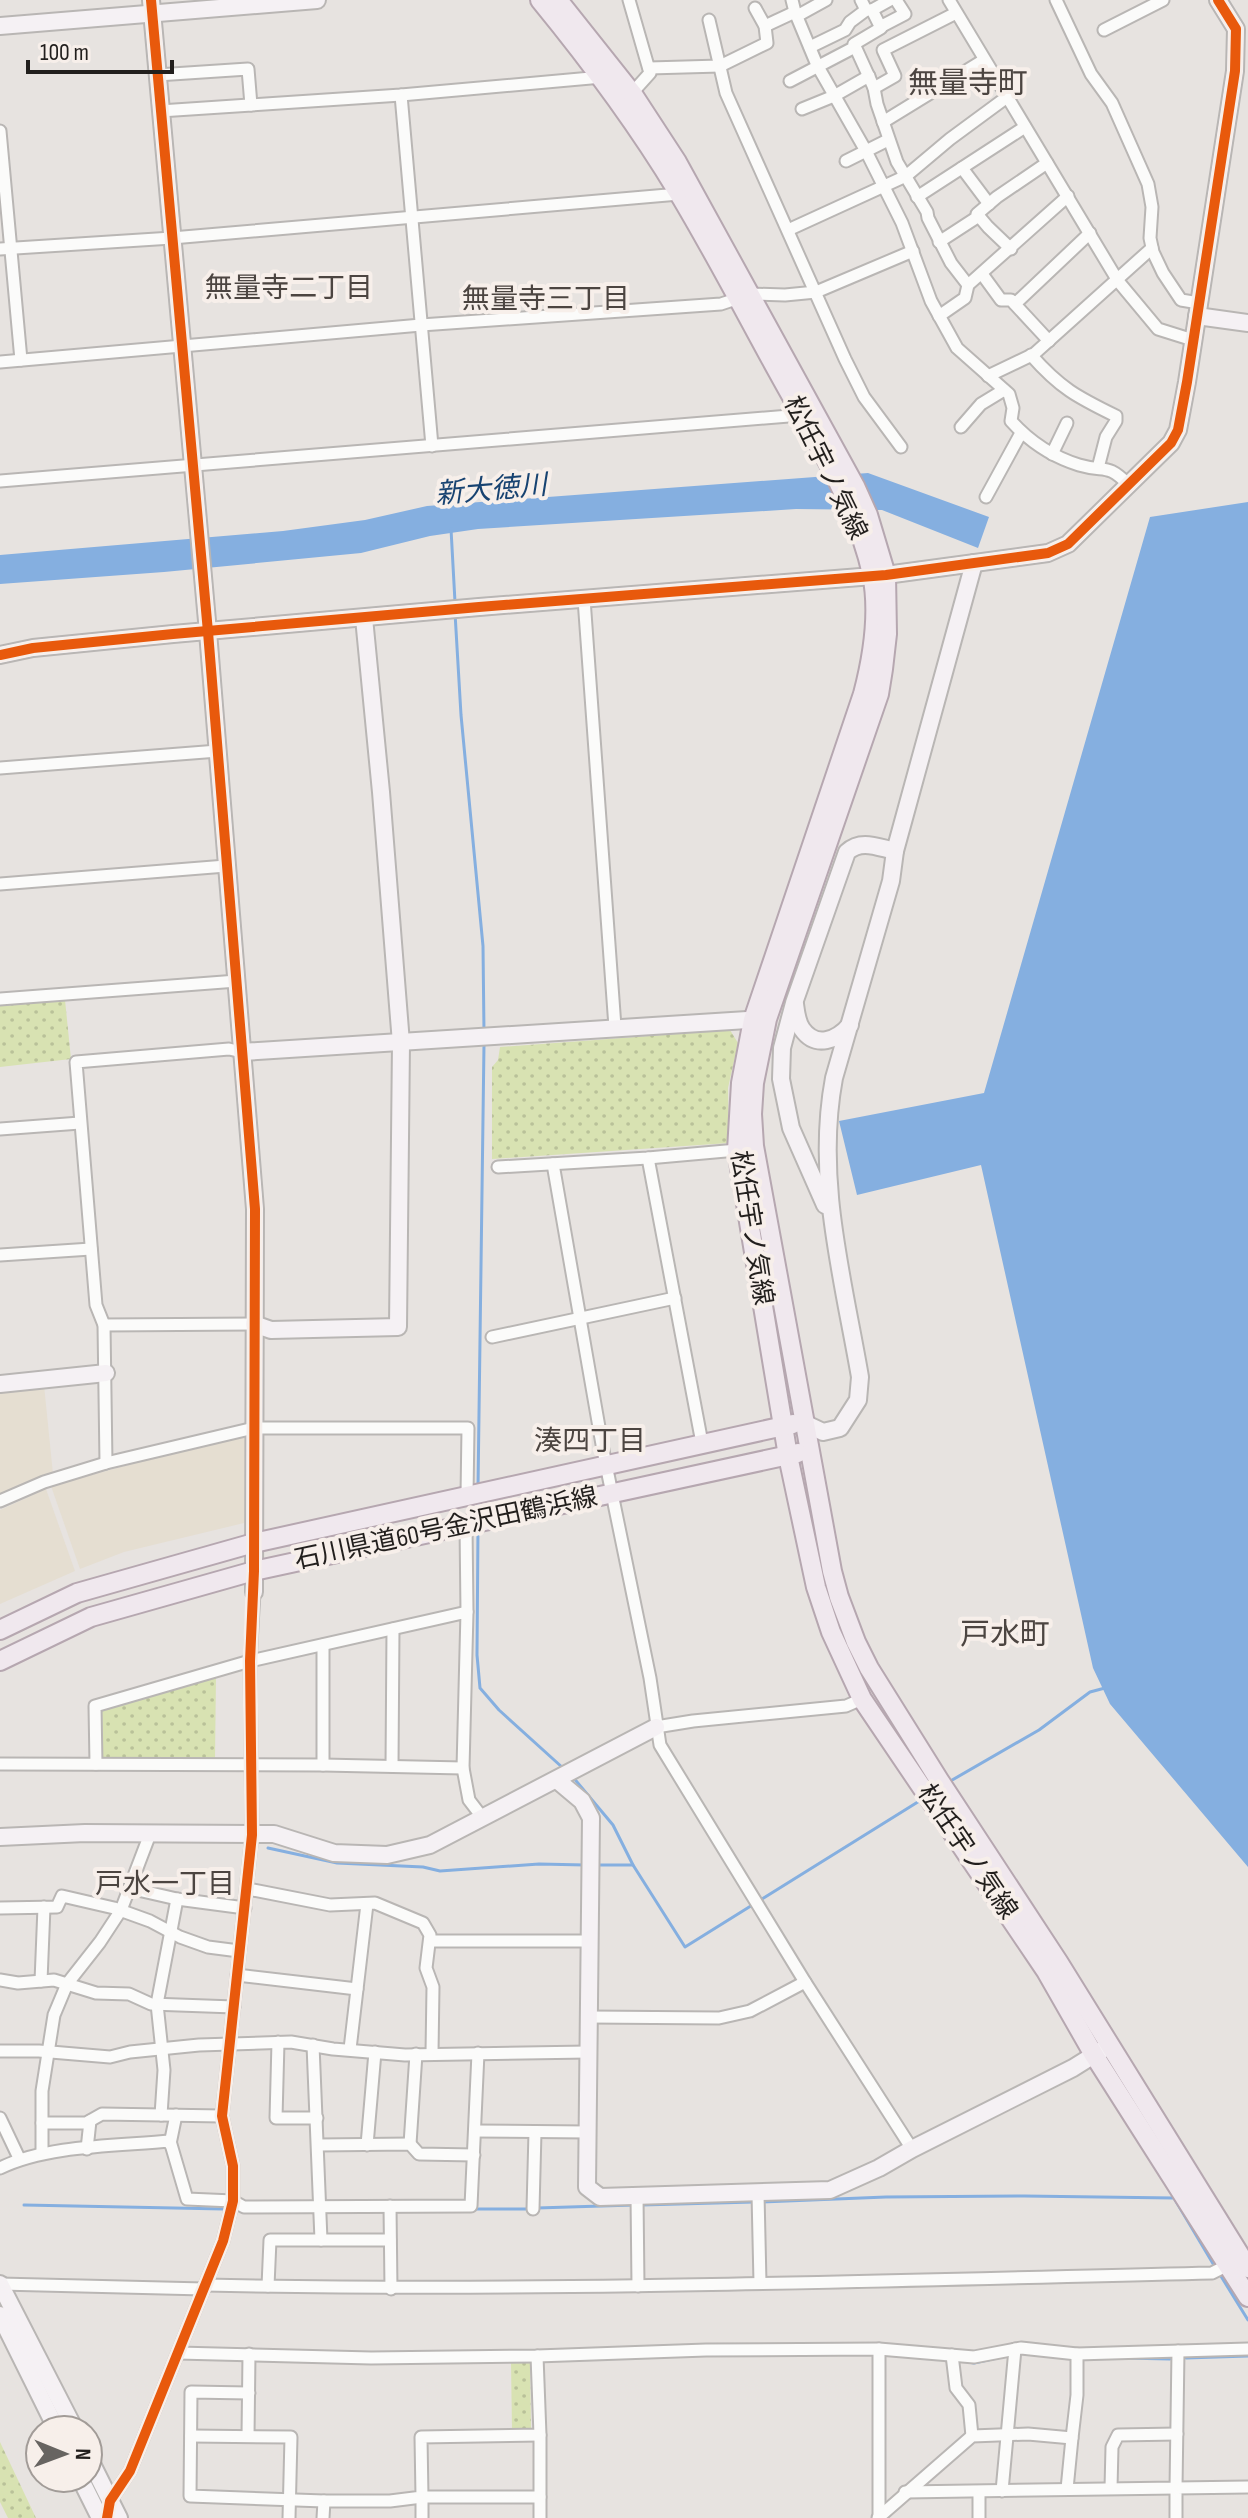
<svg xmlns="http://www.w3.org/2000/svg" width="1248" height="2518" font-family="'Sofia Sans Condensed','Noto Sans JP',sans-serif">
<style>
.commercial{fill:#e5ded1}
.park{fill:url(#park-dots)}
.water{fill:#85afe0}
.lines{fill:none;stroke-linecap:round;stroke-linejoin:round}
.stream{stroke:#85afe0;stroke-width:3}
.street-casing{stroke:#b9b6b4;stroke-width:15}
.secondary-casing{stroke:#b9b6b4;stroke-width:20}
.primary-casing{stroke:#b6a7b0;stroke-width:22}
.street{stroke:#fbfbfa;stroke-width:11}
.secondary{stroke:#f5f1f4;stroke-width:16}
.primary{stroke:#f0e8ee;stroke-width:18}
.cycleway-casing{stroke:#f7efea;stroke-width:15}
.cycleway{stroke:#e8590c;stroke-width:10}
.labels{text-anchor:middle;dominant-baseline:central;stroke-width:8;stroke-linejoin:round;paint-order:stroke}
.street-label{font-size:26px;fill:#221f1d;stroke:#f7efea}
.neighbourhood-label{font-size:28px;fill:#4c4541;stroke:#f7efea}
.water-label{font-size:28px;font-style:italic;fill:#184371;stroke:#f7efea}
.quarter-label{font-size:30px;fill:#4c4541;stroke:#f7efea}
</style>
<defs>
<pattern id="park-dots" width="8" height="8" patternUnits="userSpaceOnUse" patternTransform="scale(2)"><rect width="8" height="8" fill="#d8e2b2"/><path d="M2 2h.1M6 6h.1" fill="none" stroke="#b9c199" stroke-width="1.8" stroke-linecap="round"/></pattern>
</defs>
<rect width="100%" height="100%" fill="#e7e3e0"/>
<g class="commercial">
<polygon points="44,1385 53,1474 42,1476 0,1496 0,1390"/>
<polygon points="242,1434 249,1441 248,1519 244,1523 124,1552 80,1569 51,1486"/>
<polygon points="46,1489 75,1571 0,1604 0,1510"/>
</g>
<g class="park">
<polygon points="65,1000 71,1059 0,1067 0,1006"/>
<polygon points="730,1030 738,1043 728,1088 729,1143 492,1159 492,1067 498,1060 500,1047"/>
<polygon points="216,1676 215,1759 103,1760 102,1711 105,1707"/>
<polygon points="530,2361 531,2429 512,2430 511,2362"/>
<polygon points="0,2442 36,2518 8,2518 0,2502"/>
</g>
<g class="water">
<polygon points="868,473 989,517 978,548 882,510 796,509 478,529 430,536 361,553 164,572 0,584 0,555 283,531 365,520 427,506"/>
<polygon points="1248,502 1248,1867 1110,1704 1093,1668 981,1165 857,1195 839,1121 984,1093 1150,517"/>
</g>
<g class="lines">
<g class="stream">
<polyline points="451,529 455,602"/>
<polyline points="455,613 461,715 483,946 484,1032"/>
<polyline points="478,1488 484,1044"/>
<polyline points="478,1516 478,1500"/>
<polyline points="478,1528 477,1655 480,1688 499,1710 563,1768"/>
<polyline points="572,1776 613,1825 633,1865 685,1947 921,1800"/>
<polyline points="947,1783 1039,1730 1090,1692 1105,1688"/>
<polyline points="268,1848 337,1863 423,1867 440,1871 539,1864 585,1865"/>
<polyline points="597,1865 633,1865"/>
<polyline points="761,2202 886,2197 1024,2196 1174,2198 1215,2267"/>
<polyline points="24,2205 224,2209"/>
<polyline points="641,2205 754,2202"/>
<polyline points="537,2208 634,2205"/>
<polyline points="473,2209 530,2209"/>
<polyline points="1219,2273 1248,2320"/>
<polyline points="1123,2358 1170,2359"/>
<polyline points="1186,2358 1248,2356"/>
<polyline points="963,2361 974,2363 1006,2356"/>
</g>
<g class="street-casing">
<g id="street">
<polyline points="629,0 650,73 632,93"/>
<path d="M792 0 795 12 817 65 866 151 902 223 931 301 957 348 1009 394 1013 408 1011 421C1029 441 1053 457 1079 465 1106 473 1106 462 1129 485"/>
<polyline points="861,0 866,10 872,10 881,28 854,44 874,88 877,104 897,162 927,212 928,218 951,263 968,285"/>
<polyline points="949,0 1118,281 1158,329 1193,340"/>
<polyline points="1056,0 1091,74 1112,103 1148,184 1152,207 1150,238 1153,252 1163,273 1181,300 1199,303"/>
<polyline points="872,10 890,0"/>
<polyline points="797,16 826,0"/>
<polyline points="709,20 726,93 845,359 864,397 901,447"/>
<polyline points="765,26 795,12"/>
<polyline points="880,27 905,14 896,0"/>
<polyline points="1104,30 1163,0"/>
<polyline points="810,47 845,30 850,22 866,10"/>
<polyline points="649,68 720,66 767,43 765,26 755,8"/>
<polyline points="157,75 248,69 251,105"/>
<polyline points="790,81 855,47"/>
<polyline points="874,88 895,76 883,50 956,13"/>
<polyline points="401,95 432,446"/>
<polyline points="802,109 834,96 869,76"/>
<polyline points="160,111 401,95 602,77"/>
<polyline points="883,122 984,60"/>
<polyline points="0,131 21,360"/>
<polyline points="846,161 888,140"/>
<polyline points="962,168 989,204"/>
<polyline points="917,197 1025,127"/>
<polyline points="788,230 906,176 950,139 1007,97"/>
<polyline points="939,242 979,216"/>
<polyline points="0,249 172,238 679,194"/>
<polyline points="1011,249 988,227 977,214 997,197 1047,163"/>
<polyline points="982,274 1001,300 1011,300 1049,341"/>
<polyline points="1015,304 1090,233"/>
<polyline points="939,316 965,298 968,285 1068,196"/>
<path d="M1031 355C1060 388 1077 397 1116 416V421L1106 437 1098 468"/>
<polyline points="0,362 421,325 721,304 751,294 785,295 816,292 913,251"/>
<polyline points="988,376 1034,354 1152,248"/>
<polyline points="961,427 981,404 1004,390"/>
<polyline points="1052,454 1067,423"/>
<polyline points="0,481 801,415"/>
<polyline points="986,497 1021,433"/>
<polyline points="584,599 615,1027"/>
<polyline points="0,768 218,751"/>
<polyline points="0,884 226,866"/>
<polyline points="0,999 237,981"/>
<polyline points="0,1129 80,1123"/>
<polyline points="648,1158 702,1443"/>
<polyline points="553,1164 603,1450 650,1678 660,1745 805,1982 912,2149"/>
<polyline points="498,1167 648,1158 737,1150"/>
<polyline points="0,1255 91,1249"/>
<polyline points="104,1325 254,1324"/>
<polyline points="492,1337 675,1298"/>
<polyline points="106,1463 104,1325 96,1305 76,1062 229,1049 242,1052"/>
<polyline points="0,1501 44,1482 106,1463 254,1428 468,1428 467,1495"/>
<polyline points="466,1526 467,1612"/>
<polyline points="656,1727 693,1721 846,1706 862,1699"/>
<polyline points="0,1764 323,1765 463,1768"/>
<polyline points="96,1764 95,1706 250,1661 467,1612 463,1768 469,1800 482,1817"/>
<polyline points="323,1765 323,1645"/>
<polyline points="392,1766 393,1629"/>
<polyline points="129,1888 177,1899 245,1908"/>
<polyline points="248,1889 330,1905 375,1903 423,1923 430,1935 426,1968 433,1987 432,2053"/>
<polyline points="0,1908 57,1907 62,1896 114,1908 150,1921 180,1937 208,1947 239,1951"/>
<polyline points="430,1941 590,1941"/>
<polyline points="237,1975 357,1989"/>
<polyline points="0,1980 18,1983 54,1980 96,1993 129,1994 151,2004 234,2007"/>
<polyline points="41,1981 44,1907"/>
<polyline points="589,2017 719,2018 750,2011 805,1982"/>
<polyline points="278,2042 276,2118 317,2118"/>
<polyline points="313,2045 321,2240"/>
<polyline points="350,2049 367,1904"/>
<polyline points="0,2051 39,2051 110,2057 130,2052 199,2045 291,2042 333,2049 405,2055 588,2052"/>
<polyline points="161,2115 164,2070 157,2004 177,1899"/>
<polyline points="0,2118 19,2158"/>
<polyline points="42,2123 86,2123 102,2114 222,2116"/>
<polyline points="475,2131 588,2132"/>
<polyline points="170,2144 176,2115"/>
<polyline points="410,2144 416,2054"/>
<polyline points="319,2145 410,2144 419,2154 474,2155"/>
<polyline points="367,2145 375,2052"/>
<polyline points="87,2149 90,2121"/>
<polyline points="42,2153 42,2091 54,2015 67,1984 100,1942 121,1910 150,1834"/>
<path d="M0 2168C47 2145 117 2146 170 2141L187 2199 233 2201 244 2207 471 2206 478 2053"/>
<polyline points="758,2194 760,2283"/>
<polyline points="637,2196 638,2286"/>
<polyline points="390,2206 391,2289"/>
<polyline points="533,2209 535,2132"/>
<polyline points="0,2284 204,2289"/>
<path d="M205 2285C541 2292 876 2281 1212 2273L1228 2265"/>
<polyline points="268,2286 270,2240 390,2240"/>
<polyline points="879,2349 879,2517"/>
<polyline points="178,2353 371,2358 537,2356 706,2350 879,2349 974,2357 1021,2348 1077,2354 1248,2349"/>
<polyline points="952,2355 956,2388 969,2405 972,2436"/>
<polyline points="249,2393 191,2392 190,2496 324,2501"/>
<polyline points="540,2435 540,2518"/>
<polyline points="191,2436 291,2437 289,2518"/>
<polyline points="248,2436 249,2354"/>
<polyline points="1111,2488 1112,2447 1118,2435 1177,2434"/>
<polyline points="1067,2489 1072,2438"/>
<polyline points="1002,2491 1015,2349"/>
<polyline points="905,2492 1176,2488 1178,2351"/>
<polyline points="979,2492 979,2518"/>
<polyline points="110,2501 130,2471 223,2241 233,2201 233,2166 222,2116 252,1835 250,1661 254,1592"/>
<polyline points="323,2518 324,2501 390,2501 422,2497 421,2437 540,2435 537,2356"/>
<polyline points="422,2518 422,2497 540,2497"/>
<polyline points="878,2518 972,2436 1028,2434 1072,2438 1077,2395 1077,2354"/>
<polyline points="1176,2518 1176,2488 1248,2487"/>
</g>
</g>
<g class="secondary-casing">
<g id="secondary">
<polyline points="151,0 208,632 255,1209 254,1592"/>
<polyline points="0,26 317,0"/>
<polyline points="1197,316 1248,323"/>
<polyline points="0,655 33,648 173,634 479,607 886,575 1048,553 1068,544 1171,443 1178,430 1187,382 1235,71 1236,29 1218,0"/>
<path d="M795 1004C796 1012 797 1022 802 1029 816 1049 837 1040 850 1025"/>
<polyline points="242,1052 763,1019"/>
<path d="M825 1205 791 1128 781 1079 782 1048 794 1003 847 852C861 839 877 847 895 851"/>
<polyline points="254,1324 271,1330 398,1327 401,1043 381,792 364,618"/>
<polyline points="0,1384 106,1373"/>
<path d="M804 1423 823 1432 840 1428 858 1400 860 1377C843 1278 815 1179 834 1078L891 881 895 851 974 563"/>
<polyline points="557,1780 582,1801 591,1818 587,2187 600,2197 830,2190 879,2168 912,2149 1073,2068 1105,2048"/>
<polyline points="0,1837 85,1833 274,1834 334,1853 387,1855 430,1845 656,1727"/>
<polyline points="0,2284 75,2430"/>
<polyline points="0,2315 57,2430"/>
<polyline points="88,2456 119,2518"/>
<polyline points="80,2478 100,2518"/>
</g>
</g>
<g class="primary-casing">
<g id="primary">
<path d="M540 0C590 61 637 124 678 192 713 250 745 312 778 372 813 436 856 502 872 574 880 614 873 656 863 694L753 1020 741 1083 737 1150 788 1456 816 1587 831 1632 862 1699 1046 1971 1094 2055 1248 2297"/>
<polyline points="558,0 632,93 677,162 855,486 868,515 886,575 887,634 883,669 879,694 767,1019 754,1083 752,1114 754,1146 832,1571 839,1597 856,1642 869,1668 939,1780 1059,1963 1248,2268"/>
<polyline points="0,1630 77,1593 254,1543 793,1424"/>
<polyline points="0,1661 91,1617 254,1571 798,1453"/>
</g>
</g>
<use href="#street" class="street"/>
<use href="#secondary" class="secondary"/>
<use href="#primary" class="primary"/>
<g class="cycleway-casing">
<g id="cycleway">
<polyline points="0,655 33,648 173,634 479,607 886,575 1048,553 1068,544 1171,443 1178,430 1187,382 1235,71 1236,29 1218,0"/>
<polyline points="107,2518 110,2501 130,2471 223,2241 233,2201 233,2166 222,2116 252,1835 250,1661 254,1571 255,1209 208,632 151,0"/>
</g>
</g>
<use href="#cycleway" class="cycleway"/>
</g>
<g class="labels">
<g class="street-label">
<text transform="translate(825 468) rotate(64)">松任宇ノ気線</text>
<text transform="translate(751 1228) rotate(81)">松任宇ノ気線</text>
<text transform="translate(446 1529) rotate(-12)">石川県道60号金沢田鶴浜線</text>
<text transform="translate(967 1852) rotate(56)">松任宇ノ気線</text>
</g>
<g class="neighbourhood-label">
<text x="289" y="288">無量寺二丁目</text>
<text x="546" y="299">無量寺三丁目</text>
<text x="590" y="1441">湊四丁目</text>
<text x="165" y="1884">戸水一丁目</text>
</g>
<g class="water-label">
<text transform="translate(491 490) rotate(-5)">新大徳川</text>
</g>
<g class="quarter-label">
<text x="968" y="84">無量寺町</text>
<text x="1005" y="1635">戸水町</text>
</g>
</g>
<g transform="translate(64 2454) rotate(91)"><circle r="38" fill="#f7efea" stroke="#a29c98" stroke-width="2"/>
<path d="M0-6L14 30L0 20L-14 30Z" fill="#676461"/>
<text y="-12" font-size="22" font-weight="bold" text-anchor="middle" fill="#221f1d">N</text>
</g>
<path d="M28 60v12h144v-12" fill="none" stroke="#221f1d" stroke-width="4"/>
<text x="40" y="60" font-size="24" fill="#221f1d" stroke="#f7efea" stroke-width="6" paint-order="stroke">100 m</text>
</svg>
